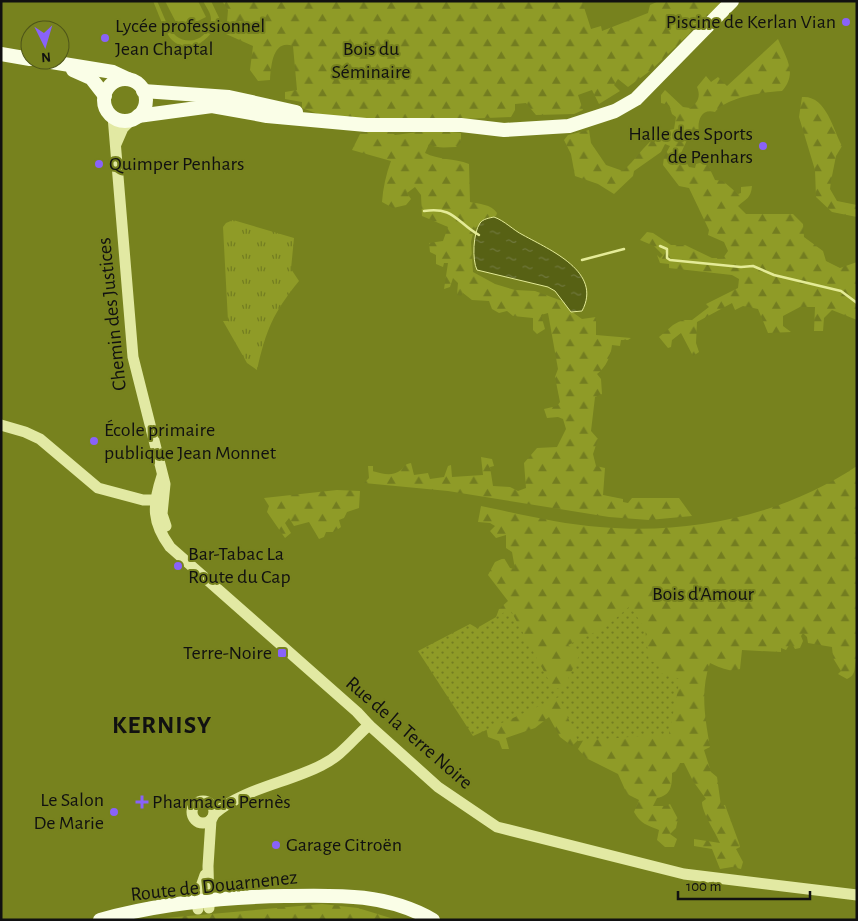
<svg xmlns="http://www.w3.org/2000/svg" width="858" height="921" font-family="'Alegreya Sans',sans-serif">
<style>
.grass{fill:url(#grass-tufts)}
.forest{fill:url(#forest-firs)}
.garden{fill:url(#garden-dots)}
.pitch{fill:#8f9b27}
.water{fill:url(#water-ripples);stroke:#e4eb97}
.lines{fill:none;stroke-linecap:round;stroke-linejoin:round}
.stream{stroke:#e4eb97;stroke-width:2.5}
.minor{stroke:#e2e9a3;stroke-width:11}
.major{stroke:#fafee7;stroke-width:14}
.poi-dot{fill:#8962f9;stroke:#77821e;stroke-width:2}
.labels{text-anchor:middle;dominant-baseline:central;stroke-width:4;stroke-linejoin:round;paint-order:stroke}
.poi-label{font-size:20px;fill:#111;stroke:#77821e;text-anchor:start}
.park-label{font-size:20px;fill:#111;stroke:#77821e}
.street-label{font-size:20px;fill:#111;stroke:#77821e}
.district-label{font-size:25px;font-weight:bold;letter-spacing:1px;fill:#111;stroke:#77821e}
</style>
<defs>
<pattern id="grass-tufts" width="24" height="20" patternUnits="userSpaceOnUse" patternTransform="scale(1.25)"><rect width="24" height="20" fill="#8f9b27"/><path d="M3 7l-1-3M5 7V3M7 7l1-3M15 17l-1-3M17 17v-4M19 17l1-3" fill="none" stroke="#737d20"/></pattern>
<pattern id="forest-firs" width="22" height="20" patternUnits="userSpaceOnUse" patternTransform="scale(1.25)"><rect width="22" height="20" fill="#8f9b27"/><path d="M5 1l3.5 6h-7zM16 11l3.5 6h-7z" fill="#737d20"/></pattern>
<pattern id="garden-dots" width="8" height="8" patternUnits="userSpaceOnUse" patternTransform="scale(1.25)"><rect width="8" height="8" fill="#8f9b27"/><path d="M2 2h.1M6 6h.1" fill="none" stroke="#737d20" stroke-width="1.8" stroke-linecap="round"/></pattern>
<pattern id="water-ripples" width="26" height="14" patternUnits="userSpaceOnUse" patternTransform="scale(1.25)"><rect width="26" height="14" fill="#576114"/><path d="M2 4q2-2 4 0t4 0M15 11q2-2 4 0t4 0" fill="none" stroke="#6f773d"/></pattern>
</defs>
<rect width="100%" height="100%" fill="#77821e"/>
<path class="grass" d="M233 220 294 238 291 269 299 281C273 313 266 330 257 370L247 363 223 321H228L223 227 226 223Z"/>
<g class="forest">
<path d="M222 1H582L591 29 601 26 602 31 648 13 650 5 659 1H724L650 71 628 87 618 79 614 85 620 91 599 104 592 90 578 95 583 110 574 114 536 115 526 103 515 104V110L511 117 394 122 321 115 302 108V102L285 99V92L297 90 293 46C273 39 271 65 270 80L258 81 250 70 253 46 226 34 228 10Z"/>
<path d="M778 39C786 58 798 73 782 91 764 92 727 97 715 112 701 108 697 121 699 132L688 138 681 153 689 167 695 168 696 164 703 162 708 165 715 180 723 181 738 194 741 193V187L752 186C751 198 746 199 738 206L746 214H793L803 224 804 237 823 251 826 261 840 268 857 262V320L832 310 824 318 823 331H814L815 307H800L783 316V326L791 332 768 333 758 309 743 306 735 310 732 303 697 322 696 343 699 352 693 356 681 333 672 340 671 347 668 348 659 337 673 325 682 320H692L709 307 706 304 738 288 739 279 732 275 669 268V264L660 263 657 255 660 258 663 255 654 246 640 240 647 232 653 233 671 245H685L712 258H723L728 251 724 242 708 235 709 230 689 188 679 186 663 165 664 157 670 146 665 144 661 152 634 171 633 176 614 194 598 184 575 176 571 154 564 140 568 135 589 130 591 143 606 165 623 171C640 156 650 133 674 129L676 117 672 114 669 105 661 103V95L665 90 683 107 690 108C698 103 701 96 697 87L706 76 711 82 718 77 727 86Z"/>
<path d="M802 97C826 95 833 129 842 146L836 156 831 181 830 189 837 201 857 205V217L832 212 816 197 815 170 799 117Z"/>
<path d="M362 130 390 131 395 135 434 130 461 133V142L456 147C446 147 438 149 429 144L425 153C438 160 454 158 469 164L470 202C479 204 491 204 497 213L496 216 486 218 474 229 471 242 473 272 495 284 515 290 535 291 565 302 571 311 582 319 596 317V335L631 338 628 340H621L620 346 612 345C611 356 606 367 597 374L601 379 602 394 595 397 591 431 598 439 593 454 596 466 605 468 603 495 623 499V502L628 503 632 498H679L692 516 649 520 609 517 448 491 364 483 369 478 368 466H373V471C383 474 392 477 401 470 405 466 405 464 411 463L414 475 428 473 430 479 444 477 448 466 451 465 452 477 483 475 481 457 492 459 494 466 490 467 493 486 510 487 518 491 526 488 524 463 537 448 557 447 566 429 563 419 558 417 547 418 544 409 557 406 560 402 555 377 558 369 548 313 541 315 545 329 537 334 533 330V318L513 316 507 311 499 313 492 309 489 301 472 300 463 293 461 296 457 295 458 283 453 278 450 287 444 289 448 263H444L443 267 436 264V255L430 252 429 243 443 241 448 227 422 216 421 195 415 187 407 193 411 199 406 205 393 208 382 202C383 188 386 174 391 161L352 150Z"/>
<path d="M857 466V657C853 666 858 674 847 679L838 674 841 671 833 658 832 647 808 643 807 637 803 633 801 636 803 641 800 648 795 649 791 642 786 650 781 648V652L742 650 740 669C730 673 719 667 710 663 700 691 705 718 710 747L704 750 711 772 717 777 721 806 725 805 739 843 740 847 736 849 743 862 741 869 732 867 720 869 712 849 694 846V839L720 843C715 831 702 813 702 802L706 799 693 781 684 763H680L678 770 672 773C672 787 671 795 657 798L653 806H666L670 804 678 819 676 828 670 834 677 839 674 847H665L657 840 659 830C647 825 641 824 634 812L639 800 627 794 618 774 586 758 578 749 587 734 671 681 667 675 659 676C650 665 639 648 647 634L638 626 582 736 572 746 560 737 549 717 535 728 506 738 509 749H502L499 741 488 737 486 727 495 620 499 609 508 601 488 575 495 562 504 558 510 568 515 569 512 552 506 548V535L496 538 490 531 495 526 490 523 478 522 481 506C520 514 560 524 600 527 689 535 782 516 857 466Z"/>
<polygon points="337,490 360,491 359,508 347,512 344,518 339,520 341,527 334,532 326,532 324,537 319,539 309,522 294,526 289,518 285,523 291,533 285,538 267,512 269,506 264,498"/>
<polygon points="322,904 358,908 397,920 143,920"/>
</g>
<polygon class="garden" points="630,606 645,629 649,661 661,663 660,673 680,679 669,734 578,741 559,697 473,736 418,651 470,624 477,628 510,609 554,690 565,685 580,654 568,645 606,627"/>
<g class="pitch">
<path d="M153 1H157C162 11 167 28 176 36 190 47 210 37 211 19 211 13 206 7 203 1H211L225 30 220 32 216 26C207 41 190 56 172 40 165 33 157 10 153 1Z"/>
<polygon points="165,1 198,1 206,17 180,30"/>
</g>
<path class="water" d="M494 217C505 221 513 230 523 235 550 250 603 272 582 311L571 312 555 291 548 287 477 270C472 260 473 233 480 223 483 219 489 218 494 217Z"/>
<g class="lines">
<g class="stream">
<path d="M424 211C454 206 457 223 479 235"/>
<polyline points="660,246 667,249 667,258 670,260 741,267 753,266 774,275 841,291 857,303"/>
<polyline points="582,260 624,249"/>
</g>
<g class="minor">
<polyline points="113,116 133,357 165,484 162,514 166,526"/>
<polyline points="116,144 123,128 131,120"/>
<polyline points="1,425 25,432 40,439 98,488 143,500 155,500"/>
<path d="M162 476C152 506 152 522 170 547L357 712 369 725 438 787 497 827 684 874 857 895"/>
<circle cx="203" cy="812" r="11"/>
<path d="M214 814C244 788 287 783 322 765 341 756 353 739 369 725"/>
<polyline points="209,908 208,866 211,820"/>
<polyline points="198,909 198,895 205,875"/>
</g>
<g class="major">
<polyline points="1,54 30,59"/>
<polyline points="39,60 113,72 128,79"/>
<polyline points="73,70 91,78 105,96"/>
<circle cx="125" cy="100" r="21"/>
<polyline points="143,91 229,97 296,112"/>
<polyline points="138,116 212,106 267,116 366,125 461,125 504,130 569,126 615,111 636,99 732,1"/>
<path d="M100 920C161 903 222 897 285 896 337 895 386 893 433 920"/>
</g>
</g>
<g class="poi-dot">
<circle cx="846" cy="22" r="5"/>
<circle cx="105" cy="38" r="5"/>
<circle cx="763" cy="146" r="5"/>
<circle cx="99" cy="164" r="5"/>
<circle cx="94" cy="441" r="5"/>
<circle cx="178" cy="566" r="5"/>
<rect x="277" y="648" width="10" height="10" rx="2.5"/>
<path d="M139.5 794.5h5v5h5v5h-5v5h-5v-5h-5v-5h5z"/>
<circle cx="114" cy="812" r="5"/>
<circle cx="276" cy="845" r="5"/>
</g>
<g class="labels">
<g class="poi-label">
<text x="836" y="22" text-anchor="end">Piscine de Kerlan Vian</text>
<text x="115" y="26">Lycée professionnel<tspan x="115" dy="23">Jean Chaptal</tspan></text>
<text x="753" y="134" text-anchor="end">Halle des Sports<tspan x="753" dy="23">de Penhars</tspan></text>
<text x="109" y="164">Quimper Penhars</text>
<text x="104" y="430">École primaire<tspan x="104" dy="23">publique Jean Monnet</tspan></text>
<text x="188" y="554">Bar-Tabac La<tspan x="188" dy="23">Route du Cap</tspan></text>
<text x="272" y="653" text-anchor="end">Terre-Noire</text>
<text x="104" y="800" text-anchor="end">Le Salon<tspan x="104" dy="23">De Marie</tspan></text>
<text x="152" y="802">Pharmacie Pernès</text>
<text x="286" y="845">Garage Citroën</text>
</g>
<g class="park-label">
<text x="371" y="49">Bois du<tspan x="371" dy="23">Séminaire</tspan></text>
<text x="703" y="594">Bois d'Amour</text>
</g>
<g class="street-label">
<text transform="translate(112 314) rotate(-96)">Chemin des Justices</text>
<text transform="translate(409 733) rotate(41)">Rue de la Terre Noire</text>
<text transform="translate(214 886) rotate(-6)">Route de Douarnenez</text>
</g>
<g class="district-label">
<text x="162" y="725">KERNISY</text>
</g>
</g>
<rect width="858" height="921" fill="none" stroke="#111111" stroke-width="5"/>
<g transform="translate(45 45) rotate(175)"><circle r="24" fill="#77821e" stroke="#4e5519"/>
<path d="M0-4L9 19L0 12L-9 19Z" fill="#8962f9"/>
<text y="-8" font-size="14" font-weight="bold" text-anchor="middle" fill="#111111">N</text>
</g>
<path d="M678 891v8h132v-8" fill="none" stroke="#111111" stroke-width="2.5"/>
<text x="686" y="891" font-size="15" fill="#111111" stroke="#77821e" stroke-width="4" paint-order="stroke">100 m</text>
</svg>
